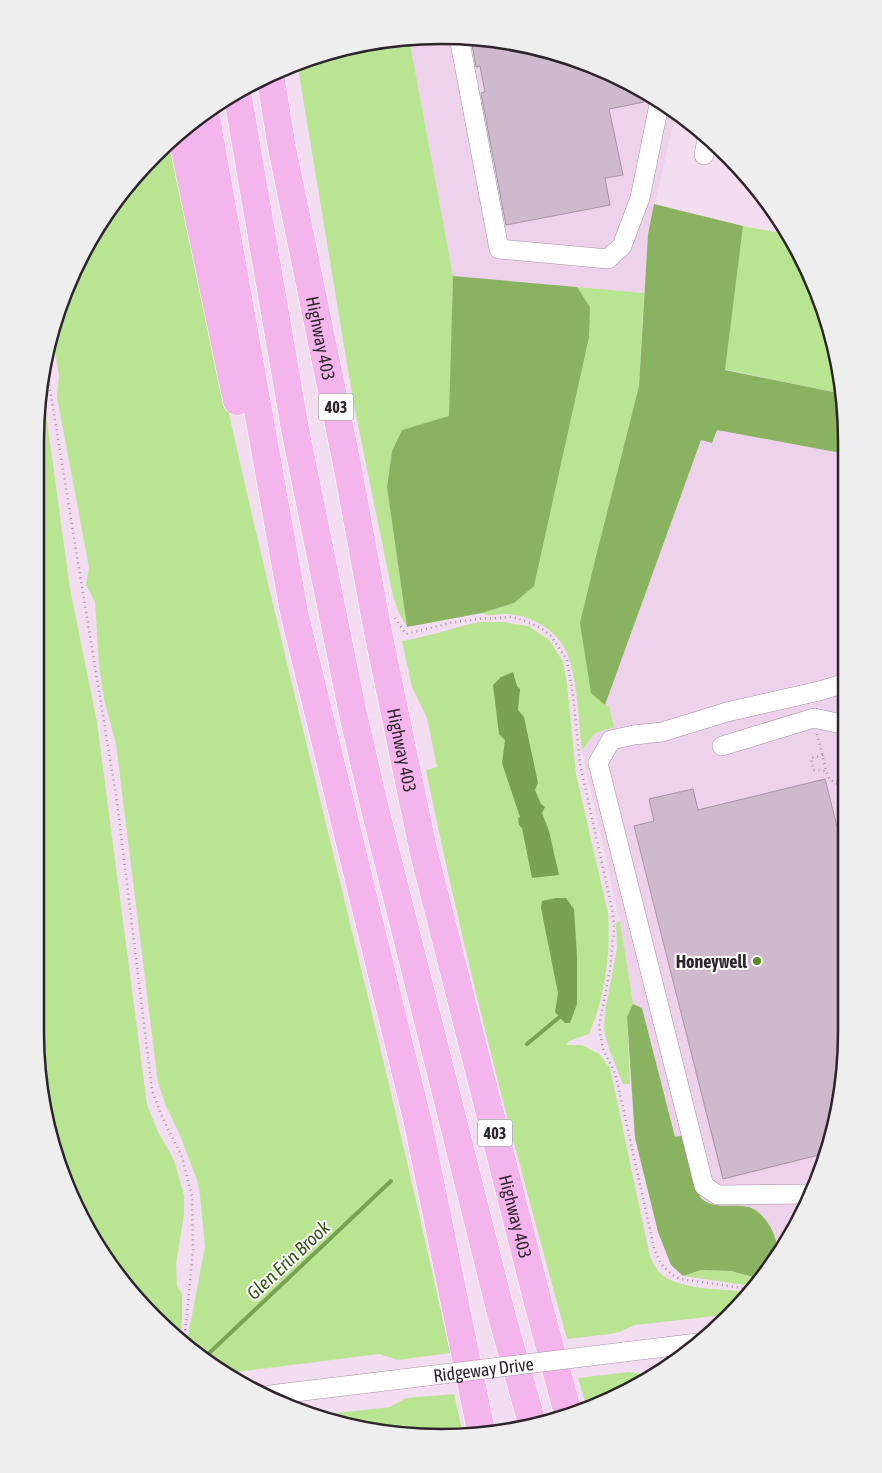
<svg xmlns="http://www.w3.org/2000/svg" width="882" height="1473" font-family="'Asap Condensed',sans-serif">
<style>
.built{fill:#eed1ea}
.green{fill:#b9e592}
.forest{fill:#89b361}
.water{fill:#79a352}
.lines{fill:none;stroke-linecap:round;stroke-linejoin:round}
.stream{stroke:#79a352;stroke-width:4}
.building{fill:#cfb9cc;stroke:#a792a4}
.minor-casing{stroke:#a590a2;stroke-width:20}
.highway-casing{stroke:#fff;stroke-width:29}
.path{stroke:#a2919f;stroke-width:2.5;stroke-dasharray:1 4;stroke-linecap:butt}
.minor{stroke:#fff;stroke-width:19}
.highway{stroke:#f4b5ed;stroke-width:28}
.minor-bridge-casing{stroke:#a590a2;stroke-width:20;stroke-linecap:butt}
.minor-bridge{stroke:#fff;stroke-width:19}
.poi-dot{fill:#5b8c21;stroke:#fff;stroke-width:2}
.labels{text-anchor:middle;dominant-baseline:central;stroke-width:4;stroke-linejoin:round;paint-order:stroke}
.shield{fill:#fff;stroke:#6d666b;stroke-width:1}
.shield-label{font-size:16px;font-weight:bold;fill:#2e252c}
.street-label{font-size:18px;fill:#2e252c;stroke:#fff}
.poi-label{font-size:18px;font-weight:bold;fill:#2e252c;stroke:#fff;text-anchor:end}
.water-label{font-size:19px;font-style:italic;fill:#39541b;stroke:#fff}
.rim{fill:none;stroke:#2e252c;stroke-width:2.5}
</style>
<rect width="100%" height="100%" fill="#f3ddf0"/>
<g class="built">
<polygon points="441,35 520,43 597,66 667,104 676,112 648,234 644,293 453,276 409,38"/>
<polygon points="716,430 846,454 846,1059 825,1163 778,1258 765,1272 770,1266 776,1243 775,1233 767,1222 750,1208 717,1206 704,1201 700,1197 685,1135 675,1137 642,1008 633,1004 620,921 582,750 594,733 701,440 709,443 715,439"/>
</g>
<g class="green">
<polygon points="409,38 453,276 450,417 402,430 392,451 387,487 407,627 399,613 393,596 353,400 297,62 362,43"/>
<path d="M173 138C190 224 206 310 225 396 296 716 381 1033 450 1353L398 1360 379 1354 229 1373 194 1354 186 1346 205 1247 201 1204 198 1183 180 1135 166 1106 158 1083 116 744 104 699 99 665 95 602 86 585 89 567 57 397 59 375 52 333 57 310 104 215 154 154Z"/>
<polygon points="743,226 791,235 793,238 833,336 843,394 723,369"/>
<path d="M577 287 644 293 639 386 597 552 605 705 609 706 614 727 595 733 582 750C578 721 578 677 566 651 560 637 545 625 530 619 523 616 512 614 504 614 496 614 489 617 482 613L514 603 590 307Z"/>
<polygon points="42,384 70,589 97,722 147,1105 158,1132 174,1160 184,1195 184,1214 176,1264 177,1286 182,1294 182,1322 180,1340 119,1279 56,1162 35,1032 36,414"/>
<path d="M480 622H504L528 626 549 640 563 662 567 684 576 774 608 913C611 953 605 996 589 1034L569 1041 566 1045H582L599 1054 610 1068 650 1257C653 1262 656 1269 660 1273 679 1291 721 1288 746 1292L725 1315 635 1325 619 1332 610 1334 567 1339C515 1151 465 962 426 770L437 767 427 718 412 687 402 641C428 637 454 627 480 622Z"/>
<polygon points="620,921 633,1004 627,1017 630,1084 623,1084 609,1049 604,1030 605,1011 617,949 616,923"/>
<polygon points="701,1270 731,1271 753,1277 760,1277 752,1286 683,1276"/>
<polygon points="629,1372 649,1375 587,1408 578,1378"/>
<polygon points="454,1394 463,1434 441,1438 310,1416 390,1407 406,1398"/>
</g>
<g class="forest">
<polygon points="654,204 743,226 725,370 843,394 846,414 846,454 717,430 712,443 701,440 605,705 591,693 580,623 597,552 639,386 648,234"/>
<polygon points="453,276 577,287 590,307 589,337 534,586 514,603 482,613 407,627 387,487 392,451 402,430 449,416"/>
<path d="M633 1004 642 1008 675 1137 685 1135 700 1197C713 1211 732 1203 749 1207 765 1212 781 1239 776 1255 774 1263 766 1271 760 1277H753L731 1271 701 1270 683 1276 671 1265 658 1232 635 1138 627 1017Z"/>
</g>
<g class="water">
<polygon points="513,672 517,686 520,689 518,710 524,717 538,783 535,790 541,804 545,807 542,813 549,831 559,875 532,878 522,828 519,825 518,818 520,817 502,763 505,740 499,734 493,685 501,677"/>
<polygon points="556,898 566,898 574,909 577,956 577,1004 570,1023 565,1023 555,1012 558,993 541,908 542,901"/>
</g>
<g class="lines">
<g class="stream">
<polyline points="527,1044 562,1015"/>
<polyline points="204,1358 391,1181"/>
</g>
</g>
<g class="building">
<polygon points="471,38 520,43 597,66 642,90 644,102 609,109 623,175 605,178 610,205 506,225 481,93 485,92 480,66 476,67"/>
<polygon points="825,779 846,862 846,1059 827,1153 723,1179 634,826 654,821 649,799 693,789 698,810"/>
</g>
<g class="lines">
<g class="minor-casing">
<g id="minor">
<polyline points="459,37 499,249 608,259 622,246 640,198 660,100"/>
<polyline points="704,155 707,139"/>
<polyline points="722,746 814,718 846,725"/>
<polyline points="810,1194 718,1195 704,1186 598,763 611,740 634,735 662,732 727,712 819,691 846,683"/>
<polyline points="624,1352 698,1343"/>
<polyline points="270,1395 402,1379"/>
</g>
</g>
<g class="highway-casing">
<g id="highway">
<path id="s1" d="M270 74 282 148 347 464 378 632 423 849 538 1303 569 1417"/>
<polyline points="237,92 295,429 353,714 375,809 501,1313 532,1423"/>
<polyline points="205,112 294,612 418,1123 481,1431"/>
<polyline points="181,131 237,401"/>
</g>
</g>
<g class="path">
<polyline points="46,365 117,802 152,1090 162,1117 182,1157 192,1196 193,1250 186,1325 183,1343"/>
<path d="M395 618 406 634 450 623 477 619 512 617 523 620 541 628 551 636 567 660 573 695 580 764 613 913 614 929 610 970 599 1026 603 1049 614 1071 618 1085 654 1248C659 1263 666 1272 680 1279L749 1289"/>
<polyline points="817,734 827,774 830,780 838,784 846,793"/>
<polyline points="823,755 811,758 813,770 826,771"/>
</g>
<use href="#minor" class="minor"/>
<use href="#highway" class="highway"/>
<g class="minor-bridge-casing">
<g id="minor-bridge">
<path id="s2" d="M402 1379 624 1352"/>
</g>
</g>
<use href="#minor-bridge" class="minor-bridge"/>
</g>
<circle class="poi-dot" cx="757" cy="961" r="5"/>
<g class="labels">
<g class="shield">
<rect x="318.5" y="393.5" width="35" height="27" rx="4"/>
<rect x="477.5" y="1119.5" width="35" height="27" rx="4"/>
</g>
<g class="shield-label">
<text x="336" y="407">403</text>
<text x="495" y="1133">403</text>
</g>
<g class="street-label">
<text stroke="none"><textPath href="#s1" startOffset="269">Highway 403</textPath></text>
<text stroke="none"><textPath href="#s1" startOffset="689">Highway 403</textPath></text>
<text stroke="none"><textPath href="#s1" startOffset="1169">Highway 403</textPath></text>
<text stroke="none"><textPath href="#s2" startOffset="82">Ridgeway Drive</textPath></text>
</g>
<g class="poi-label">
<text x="747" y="961">Honeywell</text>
</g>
<g class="water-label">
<text transform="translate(288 1260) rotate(-43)">Glen Erin Brook</text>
</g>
</g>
<path d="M0 0H882V1473H0ZM441 44H441A397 397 0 0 1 838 441V1032A397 397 0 0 1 441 1429H441A397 397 0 0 1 44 1032V441A397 397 0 0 1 441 44Z" fill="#eee" fill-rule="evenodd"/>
<path class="rim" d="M441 44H441A397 397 0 0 1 838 441V1032A397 397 0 0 1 441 1429H441A397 397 0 0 1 44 1032V441A397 397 0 0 1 441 44Z"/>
</svg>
